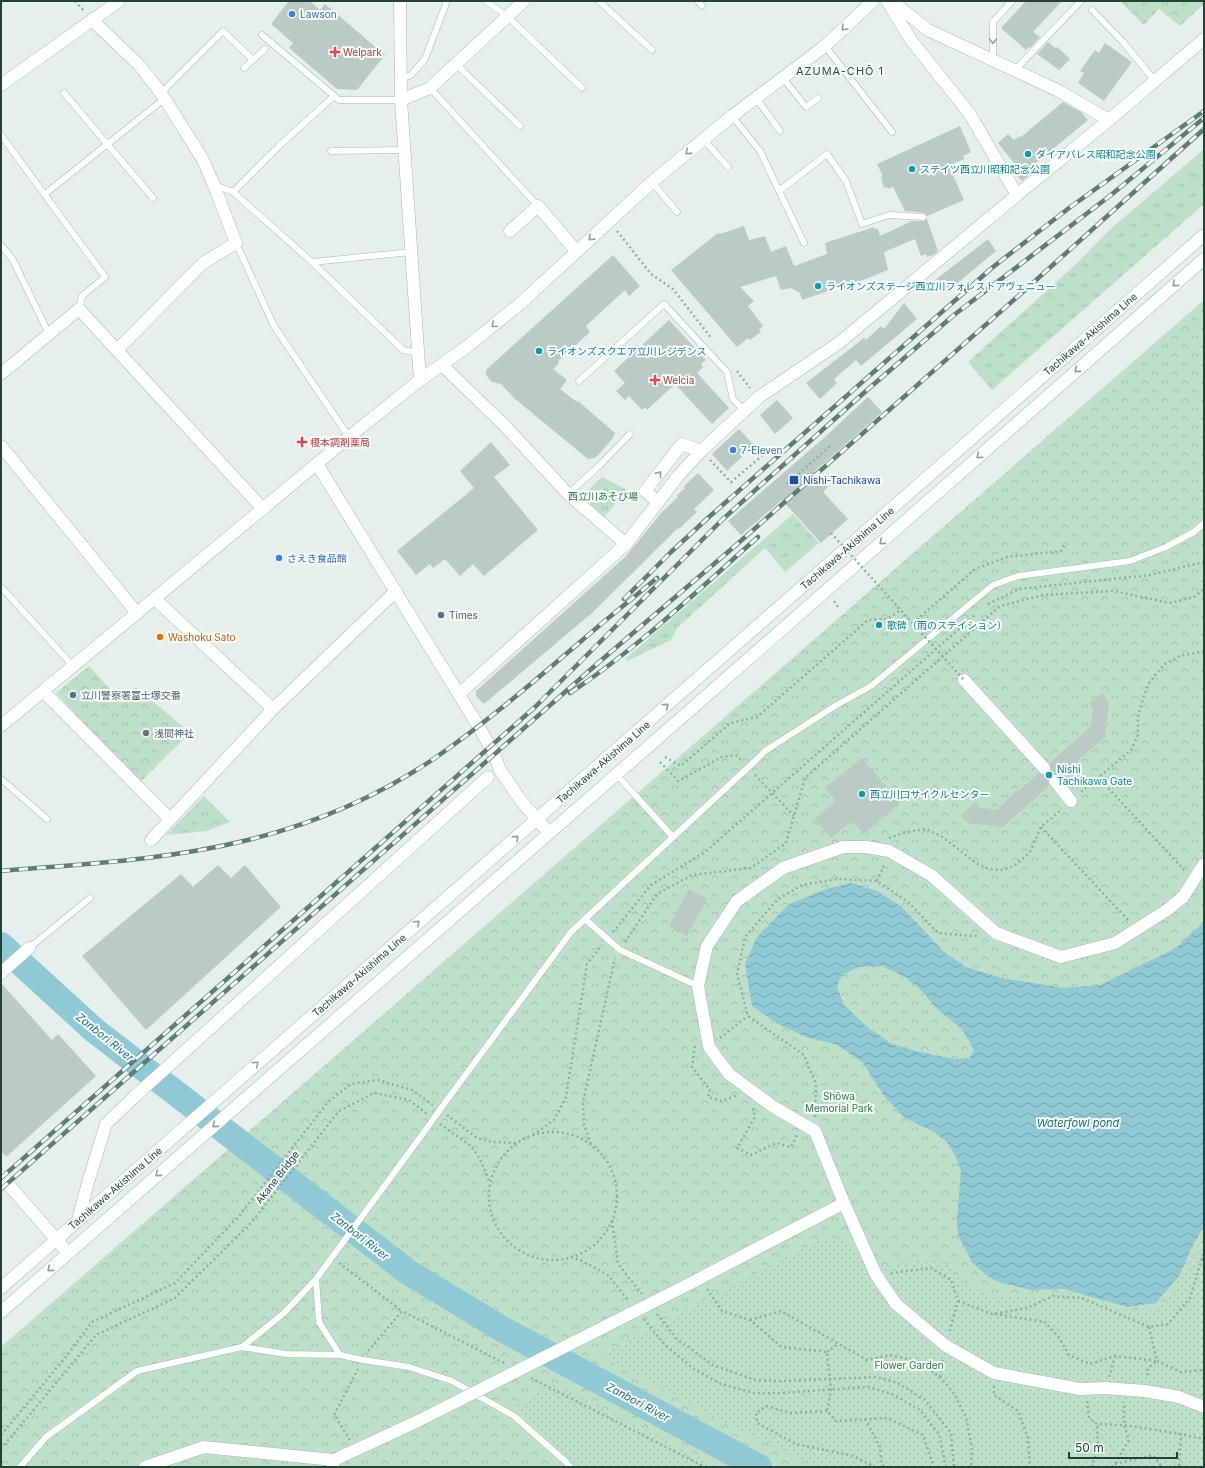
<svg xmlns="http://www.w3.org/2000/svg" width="1205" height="1468" font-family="Inter,'Noto Sans JP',sans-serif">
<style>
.grass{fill:url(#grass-tufts)}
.park{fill:url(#park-crowns)}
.garden{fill:url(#garden-dots)}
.water{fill:url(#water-waves);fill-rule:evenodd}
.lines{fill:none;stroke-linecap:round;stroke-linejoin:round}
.river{stroke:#8ec9d4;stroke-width:26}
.building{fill:#bbcac4}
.street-tunnel{stroke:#bfccc8;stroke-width:12;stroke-dasharray:12 6;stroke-linecap:butt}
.lane-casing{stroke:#a8b8b2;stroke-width:7}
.street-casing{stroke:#a8b8b2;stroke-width:13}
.secondary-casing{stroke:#a4bbb3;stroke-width:13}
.path{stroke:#86b3a5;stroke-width:2.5;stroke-dasharray:2 3;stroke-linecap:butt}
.lane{stroke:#fff;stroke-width:6}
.street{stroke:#fff;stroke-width:12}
.secondary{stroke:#fff;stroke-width:12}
.rail-casing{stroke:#5f7d75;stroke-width:4.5}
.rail{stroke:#f7fbf9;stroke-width:3;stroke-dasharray:9;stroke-linecap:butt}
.lane-bridge-casing{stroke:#a8b8b2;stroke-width:7;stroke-linecap:butt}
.street-bridge-casing{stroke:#a8b8b2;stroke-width:13;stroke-linecap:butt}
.path-bridge{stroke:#86b3a5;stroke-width:2.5;stroke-dasharray:2 3;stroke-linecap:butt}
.lane-bridge{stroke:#fff;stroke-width:6}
.street-bridge{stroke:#fff;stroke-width:12}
.oneway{stroke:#92a09c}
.shop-dot{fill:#3f7fe0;stroke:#f7fbf9;stroke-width:1.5}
.health-dot{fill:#e0444e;stroke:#f7fbf9;stroke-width:1.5}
.culture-dot{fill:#0f9aa8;stroke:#f7fbf9;stroke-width:1.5}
.transit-dot{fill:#1a4fb4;stroke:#f7fbf9;stroke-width:1.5}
.service-dot{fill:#5c6f8a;stroke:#f7fbf9;stroke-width:1.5}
.food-dot{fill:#e8710a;stroke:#f7fbf9;stroke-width:1.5}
.worship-dot{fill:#6b7280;stroke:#f7fbf9;stroke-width:1.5}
.labels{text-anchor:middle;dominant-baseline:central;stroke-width:4;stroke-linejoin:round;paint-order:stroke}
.shop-label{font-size:10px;fill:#366cbe;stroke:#f7fbf9;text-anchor:start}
.health-label{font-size:10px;fill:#be3a42;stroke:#f7fbf9;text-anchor:start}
.culture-label{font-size:10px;fill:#0d838f;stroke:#f7fbf9;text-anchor:start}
.street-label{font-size:10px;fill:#24423a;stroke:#f7fbf9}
.transit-label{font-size:10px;fill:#164399;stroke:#f7fbf9;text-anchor:start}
.park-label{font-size:10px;fill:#2d7a4b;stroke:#f7fbf9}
.service-label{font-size:10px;fill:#4e5e75;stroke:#f7fbf9;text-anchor:start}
.food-label{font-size:10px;fill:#c56008;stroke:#f7fbf9;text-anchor:start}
.worship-label{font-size:10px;fill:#5b616d;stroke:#f7fbf9;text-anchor:start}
.neighbourhood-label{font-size:11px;letter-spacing:1px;fill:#1f5548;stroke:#f7fbf9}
.water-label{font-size:11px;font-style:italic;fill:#1c6f80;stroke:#f7fbf9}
</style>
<defs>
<pattern id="grass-tufts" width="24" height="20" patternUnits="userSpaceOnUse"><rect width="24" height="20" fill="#bfe0c8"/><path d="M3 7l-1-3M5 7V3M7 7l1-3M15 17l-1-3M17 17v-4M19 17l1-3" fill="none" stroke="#a4c1ad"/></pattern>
<pattern id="park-crowns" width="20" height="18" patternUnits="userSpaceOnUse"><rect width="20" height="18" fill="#bfe0c8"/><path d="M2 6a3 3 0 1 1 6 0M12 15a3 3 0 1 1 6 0" fill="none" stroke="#a4c1ad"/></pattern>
<pattern id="garden-dots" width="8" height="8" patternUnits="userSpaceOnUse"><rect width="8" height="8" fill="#bfe0c8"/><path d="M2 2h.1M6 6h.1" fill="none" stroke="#a4c1ad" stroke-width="1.8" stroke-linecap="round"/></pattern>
<pattern id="water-waves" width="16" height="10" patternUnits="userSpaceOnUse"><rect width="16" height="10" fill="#8ec9d4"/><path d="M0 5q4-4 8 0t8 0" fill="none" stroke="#74a5ad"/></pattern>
</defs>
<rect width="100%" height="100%" fill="#e6efeb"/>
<g class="grass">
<polygon points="1204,149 1204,204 992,390 968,362 1077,263 1107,232"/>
<polygon points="793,514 819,543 785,572 765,548 677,628 671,640 627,661 625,659"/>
</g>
<g class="park">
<polygon points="1120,1 1204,1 1204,4 1180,26 1159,9 1144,25"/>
<polygon points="1204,300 1204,1467 1,1467 1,1347"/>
<polygon points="602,477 627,490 604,517 582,496"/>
<polygon points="89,666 120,700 136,687 190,733 139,783 56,693"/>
<polygon points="204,796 230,822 206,831 166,835"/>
</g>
<g class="garden">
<polygon points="1204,1232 1204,1467 818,1467 728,1424 601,1355 818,1240 845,1237 868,1269 939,1258 960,1278 990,1298 1069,1293 1098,1301 1120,1310 1150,1310 1166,1300 1187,1267"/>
<polygon points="555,1383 718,1467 576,1467 517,1406"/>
</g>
<path class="water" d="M851 883 877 891 902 907 944 952 966 967 1002 978 1064 988 1100 985 1176 948 1204 922V1226L1193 1245 1179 1276 1156 1303 1127 1307 1064 1289 1030 1290 996 1281 985 1274 972 1262 958 1235 957 1219 961 1171 956 1157 947 1142 934 1132 904 1117 884 1096 863 1063 838 1045 806 1037 776 1023 752 1006 745 964 757 937 789 904 829 888ZM882 966 905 977 923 992 937 1009 962 1029 974 1050 969 1058 953 1059 916 1051 892 1044 866 1026 844 1005 837 987 841 976 858 967Z"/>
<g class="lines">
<polyline class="river" points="1,945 94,1030 408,1272 502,1329 759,1467"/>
</g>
<g class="building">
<polygon points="289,1 309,1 320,10 325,4 385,55 357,90 337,89 289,48 293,43 271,24"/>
<polygon points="1026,1 1062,1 1033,32 1040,37 1030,48 1028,47 1026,50 1001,28"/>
<polygon points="1048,42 1055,48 1057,47 1070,59 1059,70 1037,54"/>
<polygon points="1105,43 1132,62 1104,101 1078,83 1084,73 1080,71 1095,50 1099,53"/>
<polygon points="1063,102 1081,112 1088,120 1035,164 1039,168 1022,181 1014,172 1018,168 998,143 1008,134 1014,140 1020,136 1021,137"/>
<polygon points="960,126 971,152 963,156 964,159 949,166 964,200 927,216 924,213 905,211 893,187 888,189 887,187 884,188 881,177 883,176 877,164"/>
<polygon points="927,219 938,251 933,255 927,257 926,254 921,256 915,239 884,252 888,270 843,288 842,286 802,300 800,293 791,288 781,290 776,276 740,287 754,301 748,306 763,326 759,330 761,332 750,340 748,338 737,347 671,270 718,233 720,234 744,226 749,240 765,236 771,252 786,246 794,266 827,254 825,243 874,227 874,229 878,229 880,236 910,222 909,221 923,221"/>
<polygon points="988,239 996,251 944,294 934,281"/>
<polygon points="613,255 640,286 629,296 625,290 586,326 590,332 558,361 559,363 553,369 567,380 560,389 577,402 578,401 615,433 612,439 599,454 595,458 588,459 514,398 501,384 492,382 486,375 486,370"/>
<polygon points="904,303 917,319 861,366 856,360 834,379 837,383 820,399 806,383 864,338 866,340 881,326 884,329"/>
<polygon points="669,320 706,360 701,364 703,367 697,373 729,408 712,424 675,384 647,410 645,407 642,410 629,396 625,400 616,391 625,383 614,371"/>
<polygon points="868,397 882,412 814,472 828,487 823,492 848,519 821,543 782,500 741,535 728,521 825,437"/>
<polygon points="777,400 793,418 775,434 760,415"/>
<polygon points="739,429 754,445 727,471 712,454"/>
<polygon points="491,442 510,465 494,477 538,530 484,576 473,564 460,576 445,559 433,568 430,564 416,575 397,551 474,488 460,471"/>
<polygon points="698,473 714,490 694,509 697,512 679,529 678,528 592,613 484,704 476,696 476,691 626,556 662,512 678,497 676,496 685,488 684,486"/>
<polygon points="1102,693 1109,703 1105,737 1060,776 1054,774 1050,775 1048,782 1049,786 1003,827 968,823 961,816 971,806 997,810 1017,790 1018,791 1039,773 1042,775 1049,774 1051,770 1050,763 1091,726 1093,708 1089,703"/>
<polygon points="862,758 900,803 863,834 852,821 831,838 815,819 836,801 825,788"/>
<polygon points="218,865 231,878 245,865 281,907 146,1030 82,956 181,874 193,887"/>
<polygon points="689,889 707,899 687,936 669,926"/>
<polygon points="1,983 52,1040 58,1034 96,1076 6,1157 1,1151"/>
</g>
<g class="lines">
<polyline class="street-tunnel" points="1044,768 1055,781"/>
<g class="lane-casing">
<g id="lane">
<polyline points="486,1 508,17 582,88"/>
<polyline points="599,1 652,50"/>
<polyline points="698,1 702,6"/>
<polyline points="1092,10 1123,42 1155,81"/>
<polyline points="262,35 339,100 401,100"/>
<polyline points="825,46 892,132"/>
<polyline points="993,59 993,22 1012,1"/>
<polyline points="456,64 520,126"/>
<polyline points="244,68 265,49"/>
<polyline points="1015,70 1081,1"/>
<polyline points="783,78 806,107 818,98"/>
<polyline points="401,79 411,75 425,59 447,1"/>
<polyline points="430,88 538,206"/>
<polyline points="64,93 153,198"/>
<polyline points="161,93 223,31 253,60"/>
<polyline points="756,98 780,131"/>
<polyline points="732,116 760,151 804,243"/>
<polyline points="1,135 105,277 82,296 79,309"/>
<polyline points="703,139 728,167"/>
<polyline points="331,151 404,150"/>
<polyline points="652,182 677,212"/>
<polyline points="215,185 233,192 312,262 403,350 418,353"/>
<polyline points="779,191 827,154 846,181 862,224 889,215 923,217"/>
<polyline points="233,192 279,146 334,96"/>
<polyline points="45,194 164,99"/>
<polyline points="236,243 274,326 349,437"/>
<polyline points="1,245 13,260 49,334"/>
<polyline points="312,262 411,252"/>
<polyline points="579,381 664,304 727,372 733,399 744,410"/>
<polyline points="568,494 600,465 630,434"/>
<polyline points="1,587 73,666"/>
<polyline points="755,761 765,751 835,706 871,686 993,585 1018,576 1130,561 1166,547 1194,532 1204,523"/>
<polyline points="616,774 673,837"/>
<polyline points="1,779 47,819"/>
<polyline points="585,919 620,950 698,986"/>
<polyline points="29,948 90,898"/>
<polyline points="444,1104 571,932 741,774"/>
<polyline points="427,1128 316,1279 319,1322 340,1355 363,1360 409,1367 452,1381 514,1416 566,1462 570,1467"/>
<polyline points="242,1347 284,1313 316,1279"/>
<polyline points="20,1467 46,1437 137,1371 242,1347 286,1354 340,1355"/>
</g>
</g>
<g class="street-casing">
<g id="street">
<polyline points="887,1 911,40 969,113 1017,195"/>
<polyline points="892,1 928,30 1059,91 1109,120"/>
<polyline points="92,20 140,66 161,93 202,158 214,185 236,243 203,263 117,350"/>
<polyline points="510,231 538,206 577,252"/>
<polyline points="442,365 507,428 568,494 626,544"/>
<polyline points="1,374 79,309 263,509"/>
<polyline points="420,380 468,346 522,302 652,182 732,116 825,46 873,1"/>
<polyline points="1,446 137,613"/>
<polyline points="658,502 645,491 682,444 701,451"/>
<polyline points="155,599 273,709"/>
<polyline points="964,680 1044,768"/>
<polyline points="43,691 170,819"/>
<polyline points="459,694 626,544 678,476 701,451 759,397 840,342 1017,195 1109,120 1204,39"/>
<polyline points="1055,781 1071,801"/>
<polyline points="151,840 273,709 396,591"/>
<polyline points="1204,864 1183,897 1167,910 1115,943 1061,957 996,933 931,875 889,851 866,847 843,847 783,868 737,901 707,946 698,986 709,1047 729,1074 772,1106 815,1131 844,1203 876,1275 896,1304 946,1346 994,1373 1080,1389 1105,1388 1145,1391 1179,1397 1204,1407"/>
<polyline points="1,973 29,948"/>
<polyline points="1,1176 68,1253"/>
<polyline points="78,1220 89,1179 106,1124 133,1098 488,777"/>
<polyline points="689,1284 844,1203"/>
<polyline points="145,1467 204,1447 334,1460"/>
<polyline points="333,1467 334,1460 418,1421"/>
</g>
</g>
<g class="secondary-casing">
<g id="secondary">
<polyline points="1,85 119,1"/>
<polyline points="401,100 430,88 524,1"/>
<polyline points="317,464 479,727 494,754 500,770 522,802 549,833"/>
<polyline points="1,726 349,437 420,380 401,100 400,1"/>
<polyline points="1,1288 1204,235"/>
<polyline points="1,1312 681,718 1204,259"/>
</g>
</g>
<g class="path">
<polyline points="75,1 84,11"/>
<polyline points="617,231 651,274 673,289 712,339"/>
<polyline points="737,371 750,388"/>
<polyline points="710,460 731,482 762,456"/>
<polyline points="787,484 829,447 829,444"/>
<polyline points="834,601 838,607"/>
<polyline points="988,604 1019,589 1150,575 1204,562"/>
<polyline points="913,623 975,569 1007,557 1061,551 1066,543"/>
<polyline points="665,757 681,766 730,723 757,717 868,620 887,619 901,610"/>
<polyline points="660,762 678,781 722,757 736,755 742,761"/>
<polyline points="755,775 794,816"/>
<polyline points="1098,777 1185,871"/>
<polyline points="1081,792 1131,750 1138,735 1138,717 1142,702 1148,685 1155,675 1165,664 1180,656 1204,651"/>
<polyline points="1041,827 1128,920"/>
<polyline points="889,838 906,832 926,829 941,836 976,863 989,869 1001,870 1014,866 1030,852 1041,827 1062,809"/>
<polyline points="877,881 885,863"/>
<polyline points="613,932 651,885 705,852 976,614"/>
<polyline points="625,942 657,894 692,875 751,868 786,843 805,778 1000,606 1043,595 1113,591 1170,603 1194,597 1204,589"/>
<polyline points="720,1038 748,1016"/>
<polyline points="695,1046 692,1067 710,1090 708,1097 721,1101 736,1096"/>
<polyline points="753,1108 755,1117 737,1148 751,1155 776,1143 791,1147 797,1135"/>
<polyline points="447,1115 477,1138 492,1142 516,1143"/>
<polyline points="815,1117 816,1084 804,1055 748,1016 737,974 745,937 778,899 802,885 838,879 877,881 908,902 938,933 974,936 979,936"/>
<polyline points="440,1124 471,1146 480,1159 490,1183"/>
<circle cx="553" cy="1196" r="64"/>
<polyline points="533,1135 554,1120 566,1097 587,964 602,945"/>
<polyline points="591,1144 584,1125 583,1102 615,958"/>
<polyline points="612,1221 618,1264 642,1294"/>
<polyline points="571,1257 582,1261 608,1275 628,1300"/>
<polyline points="339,1263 402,1311"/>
<polyline points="891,1273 931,1268 951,1280 958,1301 949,1333"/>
<polyline points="707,1289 722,1311 750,1320 782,1347 827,1352 831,1389 827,1411 836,1421 887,1418 923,1435 934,1467"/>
<polyline points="958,1301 992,1314 1027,1308 1053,1296 1082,1298 1149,1327 1168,1324 1190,1298 1204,1251"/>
<polyline points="657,1314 677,1339 713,1365 755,1380 781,1381 876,1377 898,1383 925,1400 951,1433 954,1467"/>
<polyline points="995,1314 1045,1322 1058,1336 1069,1355 1090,1364 1115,1356 1157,1361 1148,1368 1147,1378"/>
<polyline points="644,1319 665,1345 694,1369 721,1384 754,1393 781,1393 868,1387 892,1394 920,1410 939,1434 946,1467"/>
<polyline points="750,1320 781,1311 867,1360 890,1355 917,1361 940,1377 953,1392 966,1417 972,1448 971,1467"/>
<polyline points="1149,1327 1157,1361 1181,1372 1204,1370"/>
<polyline points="368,1351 402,1311 504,1363"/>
<polyline points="827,1352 838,1344"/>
<polyline points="940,1377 943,1359"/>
<polyline points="1109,1377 1115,1357"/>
<polyline points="531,1378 705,1467"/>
<polyline points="994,1386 994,1395 1018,1411 1028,1438 1030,1467"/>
<polyline points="1087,1401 1089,1418 1097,1424 1124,1425 1181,1434 1204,1439"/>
<polyline points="827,1411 790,1413 766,1406 756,1413 757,1423 796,1444 853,1456 875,1467"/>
<polyline points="865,1419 880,1447 881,1460 884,1467"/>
<polyline points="1,1435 65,1358 92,1322 175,1283 240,1215 328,1102 351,1084 378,1080 412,1090 433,1105"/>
<polyline points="350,1440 334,1415 358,1369"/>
<polyline points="1,1449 96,1335 175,1298 251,1223 339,1111 374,1093 409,1100 427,1114"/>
<polyline points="1115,1464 1153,1455 1162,1467"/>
<polyline points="1093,1467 1092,1464 1098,1451 1097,1424"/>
<polyline points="1112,1467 1115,1464 1129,1440 1124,1425 1124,1402"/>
<polyline points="1174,1467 1179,1465 1181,1434"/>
</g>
<use href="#lane" class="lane"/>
<use href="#street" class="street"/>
<use href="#secondary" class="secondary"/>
<g class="rail-casing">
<g id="rail">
<polyline points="624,599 671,552 709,517 993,267 1069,208 1204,111"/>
<path d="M570 693C638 648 697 591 758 537"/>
<path d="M1 871C84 864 167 860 248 840 313 824 379 796 435 758 493 718 546 671 600 625 619 609 638 594 657 578"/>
<polyline points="1,1178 534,708 723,519 866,391 954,315 1111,195 1204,118"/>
<polyline points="1,1189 598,663 735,546 1025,290 1204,129"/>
</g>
</g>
<use href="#rail" class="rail"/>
<g class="lane-bridge-casing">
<g id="lane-bridge">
<polyline points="741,774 755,761"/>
<polyline points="427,1128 444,1104"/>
</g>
</g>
<g class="street-bridge-casing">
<polyline id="street-bridge" points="418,1421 689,1284"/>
</g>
<polyline class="path-bridge" points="831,533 964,680"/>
<use href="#lane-bridge" class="lane-bridge"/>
<use href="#street-bridge" class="street-bridge"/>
</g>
<defs><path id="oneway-chevron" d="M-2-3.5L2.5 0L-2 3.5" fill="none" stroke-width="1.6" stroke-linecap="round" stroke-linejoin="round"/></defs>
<g class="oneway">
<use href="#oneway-chevron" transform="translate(844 28) rotate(136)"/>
<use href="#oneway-chevron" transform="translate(993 41) rotate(90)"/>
<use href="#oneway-chevron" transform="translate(688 152) rotate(140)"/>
<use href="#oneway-chevron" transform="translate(591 238) rotate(136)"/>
<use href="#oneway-chevron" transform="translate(1175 284) rotate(139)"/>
<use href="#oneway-chevron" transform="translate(494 325) rotate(141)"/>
<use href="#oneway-chevron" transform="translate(1077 370) rotate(139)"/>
<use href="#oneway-chevron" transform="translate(979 456) rotate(139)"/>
<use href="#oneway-chevron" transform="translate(659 474) rotate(-51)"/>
<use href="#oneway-chevron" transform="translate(882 542) rotate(139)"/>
<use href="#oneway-chevron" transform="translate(666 706) rotate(-41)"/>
<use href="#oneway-chevron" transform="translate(516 838) rotate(-42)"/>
<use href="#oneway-chevron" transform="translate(417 923) rotate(-42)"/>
<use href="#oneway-chevron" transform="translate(256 1064) rotate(-41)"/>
<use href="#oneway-chevron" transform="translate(215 1125) rotate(139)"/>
<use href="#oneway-chevron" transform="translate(158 1174) rotate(139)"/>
<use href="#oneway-chevron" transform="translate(50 1269) rotate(139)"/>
</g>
<g class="shop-dot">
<circle cx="292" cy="14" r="4"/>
<circle cx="733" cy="450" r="4"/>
<circle cx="279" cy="558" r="4"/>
</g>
<g class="health-dot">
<path d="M333 46h4v4h4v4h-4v4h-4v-4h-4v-4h4z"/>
<path d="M653 374h4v4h4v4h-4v4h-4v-4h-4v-4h4z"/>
<path d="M300 436h4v4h4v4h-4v4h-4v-4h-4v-4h4z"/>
</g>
<g class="culture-dot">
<circle cx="1028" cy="154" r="4"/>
<circle cx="912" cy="169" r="4"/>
<circle cx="818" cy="286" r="4"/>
<circle cx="539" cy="351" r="4"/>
<circle cx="879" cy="625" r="4"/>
<circle cx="1049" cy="775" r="4"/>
<circle cx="862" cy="794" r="4"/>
</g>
<rect class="transit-dot" x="789" y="475" width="10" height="10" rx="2"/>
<g class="service-dot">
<circle cx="441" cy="615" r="4"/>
<circle cx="73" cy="695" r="4"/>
</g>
<circle class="food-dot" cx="160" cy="637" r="4"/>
<circle class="worship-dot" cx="146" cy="733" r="4"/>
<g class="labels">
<g class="shop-label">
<text x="300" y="14">Lawson</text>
<text x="741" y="450">7-Eleven</text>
<text x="287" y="558">さえき食品館</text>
</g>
<g class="health-label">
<text x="343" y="52">Welpark</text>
<text x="663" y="380">Welcia</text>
<text x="310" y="442">榎本調剤薬局</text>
</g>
<g class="culture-label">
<text x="1036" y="154">ダイアパレス昭和記念公園</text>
<text x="920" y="169">ステイツ西立川昭和記念公園</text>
<text x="826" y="286">ライオンズステージ西立川フォレストアヴェニュー</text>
<text x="547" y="351">ライオンズスクエア立川レジデンス</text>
<text x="887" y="625">歌碑（雨のステイション）</text>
<text x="1057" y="769">Nishi<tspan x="1057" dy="12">Tachikawa Gate</tspan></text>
<text x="870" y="794">西立川口サイクルセンター</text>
</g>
<g class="street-label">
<text transform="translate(1090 334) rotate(-41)">Tachikawa-Akishima Line</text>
<text transform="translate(847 548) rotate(-41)">Tachikawa-Akishima Line</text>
<text transform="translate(603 762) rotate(-41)">Tachikawa-Akishima Line</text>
<text transform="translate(359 975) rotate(-41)">Tachikawa-Akishima Line</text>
<text transform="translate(277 1177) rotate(-52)">Akane Bridge</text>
<text transform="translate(115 1188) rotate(-41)">Tachikawa-Akishima Line</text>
</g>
<g class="transit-label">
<text x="803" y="480">Nishi-Tachikawa</text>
</g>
<g class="park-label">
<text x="603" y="496">西立川あそび場</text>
<text x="839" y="1096">Shōwa<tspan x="839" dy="12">Memorial Park</tspan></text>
<text x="909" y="1365">Flower Garden</text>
</g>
<g class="service-label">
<text x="449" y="615">Times</text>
<text x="81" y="695">立川警察署富士塚交番</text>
</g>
<g class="food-label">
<text x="168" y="637">Washoku Sato</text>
</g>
<g class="worship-label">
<text x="154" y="733">浅間神社</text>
</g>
<g class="neighbourhood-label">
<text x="840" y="71">AZUMA-CHŌ 1</text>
</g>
<g class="water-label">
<text transform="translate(105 1037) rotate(39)">Zanbori River</text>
<text x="1078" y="1123">Waterfowl pond</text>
<text transform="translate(360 1236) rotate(38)">Zanbori River</text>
<text transform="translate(638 1402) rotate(28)">Zanbori River</text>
</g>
</g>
<rect width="1205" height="1468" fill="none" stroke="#24423a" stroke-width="4"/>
<path d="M1069 1452v6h108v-6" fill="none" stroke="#24423a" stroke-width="2"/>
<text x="1075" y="1452" font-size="12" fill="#24423a" stroke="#f7fbf9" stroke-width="3" paint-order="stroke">50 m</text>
</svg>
